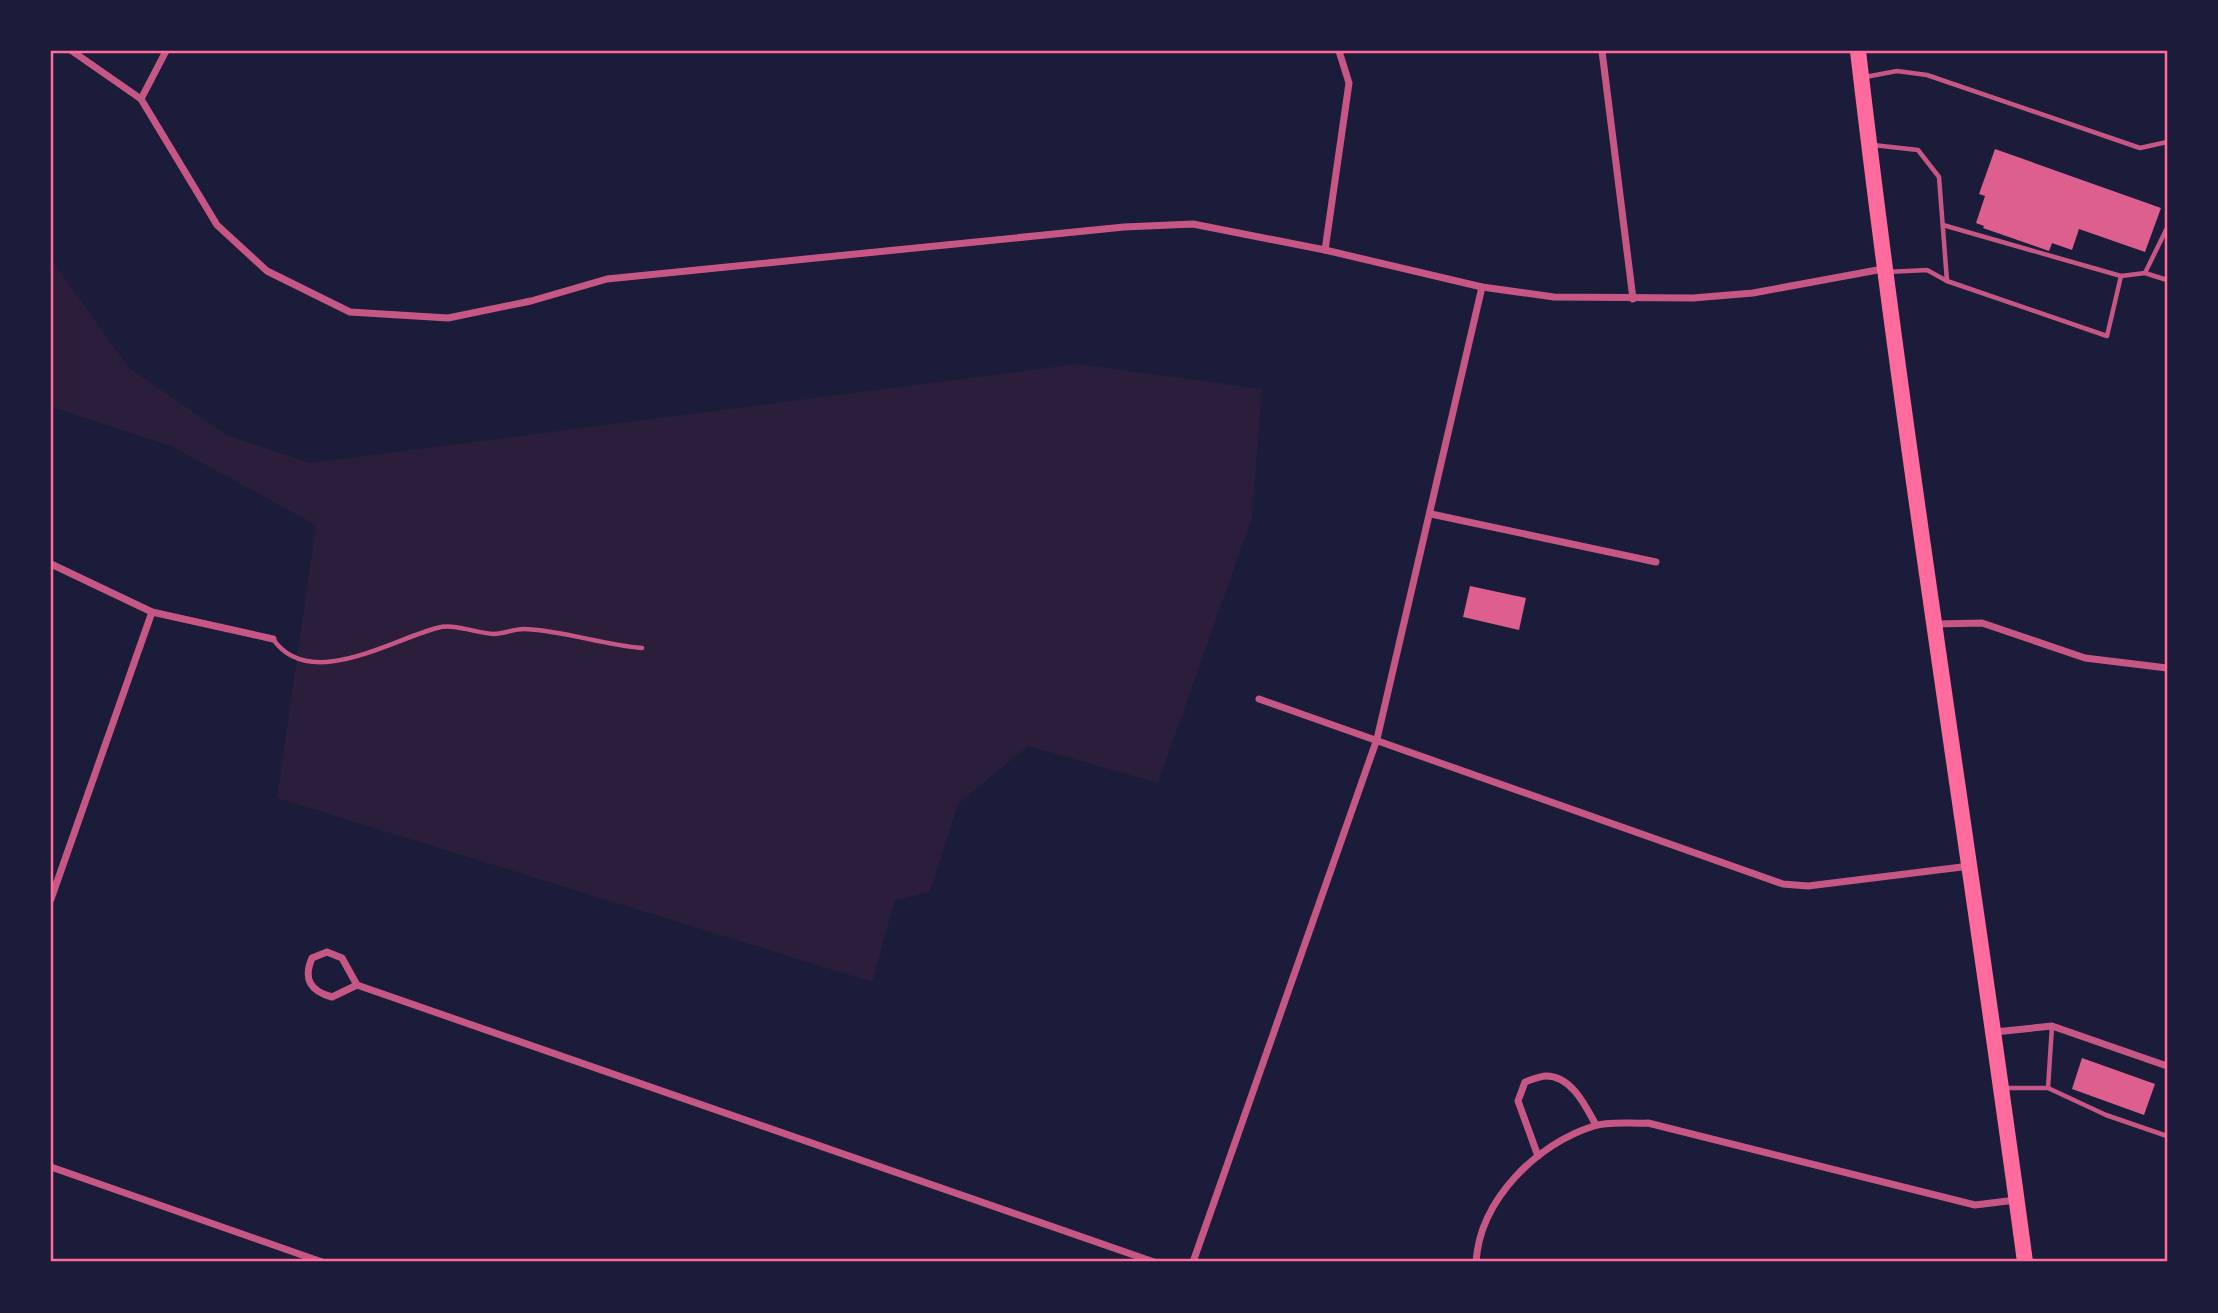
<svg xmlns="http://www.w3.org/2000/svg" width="2218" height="1313" font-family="Arial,sans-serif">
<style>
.green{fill:#2a1e3b}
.building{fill:#dd5f8e}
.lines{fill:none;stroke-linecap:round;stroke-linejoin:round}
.service{stroke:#c65784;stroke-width:4.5}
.minor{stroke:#c65784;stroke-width:7}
.primary{stroke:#ff6b9d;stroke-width:16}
.neatline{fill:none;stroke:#ff6b9d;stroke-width:2.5}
</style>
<rect width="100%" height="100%" fill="#1b1b3a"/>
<polygon class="green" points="51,259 129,368 227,435 310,463 1078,364 1262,389 1252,518 1158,783 1028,746 958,804 930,892 895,900 872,982 277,798 316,525 171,446 51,407"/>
<g class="building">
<polygon points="1995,149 2161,208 2145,252 2079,229 2072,250 2052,243 2049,251 1983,228 1984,226 1976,223 1985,196 1979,194"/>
<polygon points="1470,586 1526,598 1519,630 1463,617"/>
<polygon points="2082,1058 2155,1084 2144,1115 2072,1089"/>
</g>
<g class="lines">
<g class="service">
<polyline points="1865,77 1897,71 1927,75 2140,148 2167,142"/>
<polyline points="1873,145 1918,150 1939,177 1947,281"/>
<polyline points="1887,272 1927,270 1947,281 2107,336 2121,276 1943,225"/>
<polyline points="2145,273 2167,228"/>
<polyline points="2121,276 2145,273 2167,280"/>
<path d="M273 639C309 692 393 639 437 628 455 623 475 633 494 634 505 634 515 628 526 629 565 631 603 645 642 648"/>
<polyline points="2006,1088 2048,1088 2052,1026"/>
<polyline points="2048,1088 2106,1115 2167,1136"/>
</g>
<g class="minor">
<polyline points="72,51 141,99 217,225 267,271 350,312 448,318 531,301 607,279 1124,227 1193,224 1325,250 1482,287 1554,297 1693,298 1753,293 1883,269"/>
<polyline points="1602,51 1633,299"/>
<polyline points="141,99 166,51"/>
<polyline points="1325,250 1349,83 1339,51"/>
<polyline points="1431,514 1656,562"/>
<polyline points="51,564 152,612 273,639"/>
<polyline points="1936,624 1982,623 2085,658 2167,668"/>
<polyline points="1259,699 1783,884 1808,886 1970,866"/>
<polyline points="51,899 152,612"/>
<path d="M357 985 342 958 327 952 312 958C303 979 310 991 332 997L357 985 1154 1262"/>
<polyline points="1995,1032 2052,1026 2167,1066"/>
<path d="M1538 1156 1518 1101 1525 1082C1531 1080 1540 1076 1546 1076 1572 1076 1586 1107 1596 1125"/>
<polyline points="51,1167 322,1262"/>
<polyline points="1193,1262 1377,739 1482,287"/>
<path d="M1476 1262C1480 1200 1536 1144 1594 1126 1610 1121 1631 1124 1648 1123L1975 1205 2016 1200"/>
</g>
<path class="primary" d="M1858 51C1905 456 1971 858 2025 1262"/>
</g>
<rect width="2218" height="1313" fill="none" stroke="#1b1b3a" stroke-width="105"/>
<rect x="52" y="52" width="2114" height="1208" class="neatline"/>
</svg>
